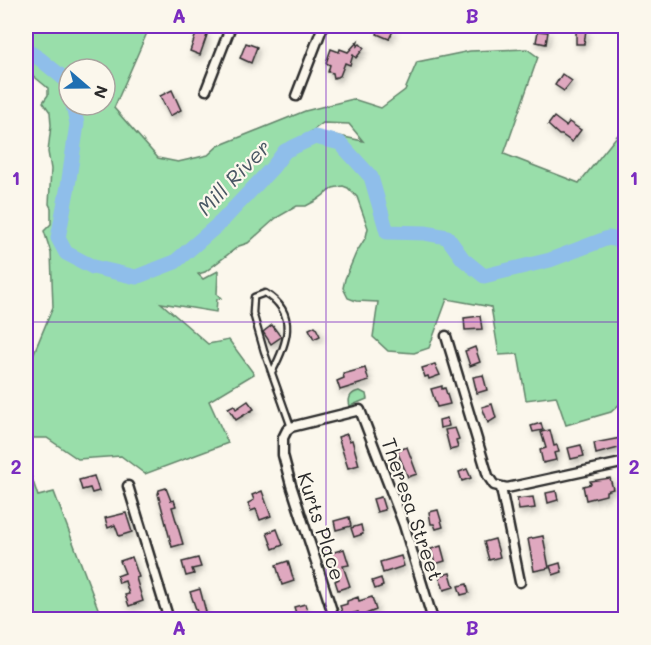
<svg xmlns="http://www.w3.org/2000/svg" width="651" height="645" font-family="Mali,sans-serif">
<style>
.green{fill:#99deaa;stroke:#62846a;stroke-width:1.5;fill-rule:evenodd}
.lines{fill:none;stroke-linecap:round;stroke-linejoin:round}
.river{stroke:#8fbeea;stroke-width:15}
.building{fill:#dfa8bf;stroke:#2b2b2b;stroke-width:1.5;filter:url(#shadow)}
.lane-casing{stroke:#2b2b2b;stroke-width:9}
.street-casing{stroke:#2b2b2b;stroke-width:13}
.lane{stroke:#fbf7ec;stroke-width:4.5}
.street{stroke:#fbf7ec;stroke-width:8}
.grid{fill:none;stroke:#7b2cbf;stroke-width:1.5;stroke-opacity:0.55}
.labels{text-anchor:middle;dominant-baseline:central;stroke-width:4.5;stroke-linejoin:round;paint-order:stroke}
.street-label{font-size:20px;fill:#2b2b2b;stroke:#fbf7ec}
.water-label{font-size:21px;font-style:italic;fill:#495764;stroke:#fbf7ec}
.neatline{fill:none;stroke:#7b2cbf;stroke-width:2}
.grid-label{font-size:20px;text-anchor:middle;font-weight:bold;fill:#7b2cbf}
</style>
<defs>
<filter id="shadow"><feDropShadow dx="2" dy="3.5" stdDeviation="3" flood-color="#0004"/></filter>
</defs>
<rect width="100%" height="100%" fill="#fbf7ec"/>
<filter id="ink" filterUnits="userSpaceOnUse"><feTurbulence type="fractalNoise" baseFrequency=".0167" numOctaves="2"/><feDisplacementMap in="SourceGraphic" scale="12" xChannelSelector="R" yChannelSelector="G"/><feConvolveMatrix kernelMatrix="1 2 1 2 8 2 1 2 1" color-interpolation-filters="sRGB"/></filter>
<g filter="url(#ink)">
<g class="green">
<path d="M26 26H150L114 108 158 158 178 162 208 155 218 146 305 111 353 99 381 108 405 90 417 62 470 51 527 49 538 57 504 154 579 183 625 126V399L611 412 566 425 556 396 526 400 518 354 499 355 491 307 447 299 429 348 414 353 388 351 373 337 378 302 356 301 348 298 343 288 345 279 356 253 366 237 368 228 357 197 348 188 343 186 333 188 317 200 306 206H297L276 218 248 243 239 246 205 272 198 274 203 279 218 271 217 294 221 298 217 299 216 312 161 303 208 344 229 340 254 374 209 401 228 443 145 474 121 456 78 459 47 438H26V372L53 307 51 253 44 231 51 224V208L49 204 51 169 48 152 51 125 50 112 43 102 48 95V88L26 70ZM69 69H105V105H69ZM323 123 349 124 363 141 335 135 323 139 298 141Z"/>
<path d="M360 391 366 394 367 399 350 406C347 397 352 392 360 391Z"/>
<polygon points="26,461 38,496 54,492 102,619 26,619"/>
</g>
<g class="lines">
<g class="river">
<polyline points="26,50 40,59 67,81 69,90"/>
<polyline points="73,105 77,124 68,186 58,238 66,253 93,267 136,277 175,262 221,222 273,167 285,151 315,137 340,143 371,177 387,232 425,233 447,237 463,259 484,276 550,260 608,238 626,241"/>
</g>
</g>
<g class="building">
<polygon points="380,26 393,31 389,39 377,34"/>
<polygon points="576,30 586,30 584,44 576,44"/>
<polygon points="197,31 207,35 200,55 190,51"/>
<polygon points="538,31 548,32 546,44 536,42"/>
<polygon points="358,41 357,46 360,44 364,48 356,58 353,55 350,65 345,63 340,76 334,78 333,73 328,72 330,65 326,63 331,49 339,52 340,49 348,52"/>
<polygon points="246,43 257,47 251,63 240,58"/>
<polygon points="562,74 572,81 564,91 555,85"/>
<polygon points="172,90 181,110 170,116 160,96"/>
<polygon points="554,117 566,126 569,122 581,130 572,142 562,135 559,135 548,125"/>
<polygon points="480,316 482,329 465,330 464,318"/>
<polygon points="272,325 281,337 271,344 263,332"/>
<polygon points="315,326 320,336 314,339 309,329"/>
<polygon points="475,347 480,362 470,366 465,351"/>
<polygon points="435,364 440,375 429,379 428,376 425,377 422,368"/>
<polygon points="365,368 369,381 340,390 337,381 344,378 343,374"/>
<polygon points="483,375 487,390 477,393 473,377"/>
<polygon points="442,386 442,389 445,388 450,404 437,407 431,389"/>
<polygon points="248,401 254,409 236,420 228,408 234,405 236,409"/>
<polygon points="492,404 496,418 488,423 482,407"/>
<polygon points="447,418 449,426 440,428 439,420"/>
<polygon points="541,423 543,430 533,432 531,426"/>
<polygon points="455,428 459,439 456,440 458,448 450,450 445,430"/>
<polygon points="550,430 554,446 557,445 559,452 554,453 556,460 543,463 540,450 546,448 541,432"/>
<polygon points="347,434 349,441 352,440 359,465 348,468 338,437"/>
<polygon points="626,437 626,446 596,454 594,443"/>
<polygon points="581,445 584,456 571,459 568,448"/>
<polygon points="407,447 417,474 408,477 397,451"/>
<polygon points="467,469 471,478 462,481 459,472"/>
<polygon points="94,476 99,491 92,493 90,488 82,490 79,480"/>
<polygon points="610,478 613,489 606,491 606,495 586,500 583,486 591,484 590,481"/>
<polygon points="166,488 171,501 174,500 176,506 172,507 183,544 172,547 158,494 159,490"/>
<polygon points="262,491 271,516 260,520 256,509 251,511 248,503 254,500 252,495"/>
<polygon points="556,491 558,500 548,503 546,493"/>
<polygon points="381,497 385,510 377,512 373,499"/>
<polygon points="533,497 535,508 519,510 517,499"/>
<polygon points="438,510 443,527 436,529 434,524 431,524 429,512"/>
<polygon points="126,513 132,532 119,536 115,525 108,528 105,518"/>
<polygon points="349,517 351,526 336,530 334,521"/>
<polygon points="361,525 363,534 354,537 351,528"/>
<polygon points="277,529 283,545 273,549 267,533"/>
<polygon points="543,536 549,568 534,571 528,539"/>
<polygon points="495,539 500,557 489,560 484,542"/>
<polygon points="441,546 445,561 435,564 431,549"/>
<polygon points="344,549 349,565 343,566 350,586 338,590 335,581 339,579 331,553"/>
<polygon points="401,556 404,566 383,573 380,562"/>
<polygon points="132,557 139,577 136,578 143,601 129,606 125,595 129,594 125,581 119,583 117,576 125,573 120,561"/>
<polygon points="198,558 201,567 192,569 194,574 186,576 182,562"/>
<polygon points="288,561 294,581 282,585 276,565"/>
<polygon points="560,563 562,572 553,575 550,566"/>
<polygon points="450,573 454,587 444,590 439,576"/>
<polygon points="381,578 383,586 375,589 372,581"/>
<polygon points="467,584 469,593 461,595 458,586"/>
<polygon points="200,589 206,612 198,615 190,592"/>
<polygon points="358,597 359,601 372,597 376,610 366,614 367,616 360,618 358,612 344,616 340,606 347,604 347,601"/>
<polygon points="305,604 310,620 298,620 294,607"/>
</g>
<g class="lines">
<g class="lane-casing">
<path id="lane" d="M272 372C287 344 299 313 265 293L254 297 253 313 264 351 291 427"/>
</g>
<g class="street-casing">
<g id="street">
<polyline points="206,90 231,26"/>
<polyline points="296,96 323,26"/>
<polyline points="446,336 488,476 494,485 507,488 626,462"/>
<polyline points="128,486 169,620"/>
<polyline points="501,488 520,582"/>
<polyline points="335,620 291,485 283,455 283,438 287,430 291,427 360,410 404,525 433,620"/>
</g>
</g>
<use href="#lane" class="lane"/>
<use href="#street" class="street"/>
</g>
</g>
<path class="grid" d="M326 26V620M26 322H626"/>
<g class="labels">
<g class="street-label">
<text transform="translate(413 509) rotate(71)">Theresa Street</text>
<text transform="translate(322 526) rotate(72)">Kurts Place</text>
</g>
<g class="water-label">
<text transform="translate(233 177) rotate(-46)">Mill River</text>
</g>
</g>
<rect width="651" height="645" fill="none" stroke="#fbf7ec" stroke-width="66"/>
<g transform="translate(87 87) rotate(110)"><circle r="28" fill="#fbf7ec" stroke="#a8a59f" stroke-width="1.5"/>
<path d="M0-4.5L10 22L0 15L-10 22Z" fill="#1f6fb2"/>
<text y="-9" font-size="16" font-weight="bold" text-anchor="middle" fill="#2b2b2b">N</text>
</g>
<rect x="33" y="33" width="585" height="579" class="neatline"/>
<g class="grid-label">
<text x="179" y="23">A</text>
<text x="472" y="23">B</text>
<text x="16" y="185">1</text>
<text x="634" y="185">1</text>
<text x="16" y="474">2</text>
<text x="634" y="474">2</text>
<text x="179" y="635">A</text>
<text x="472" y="635">B</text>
</g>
</svg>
